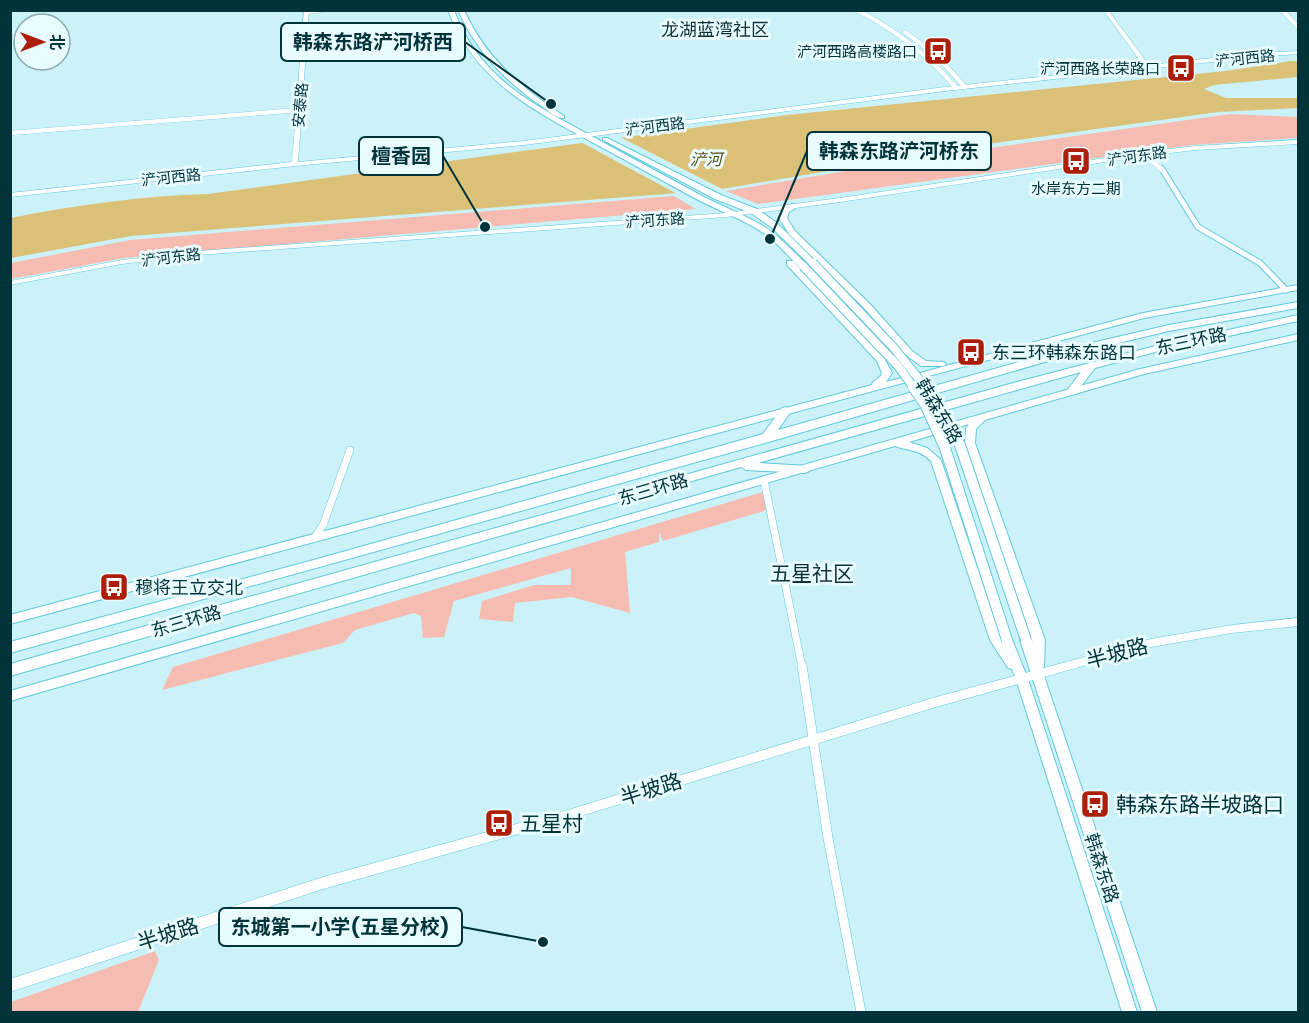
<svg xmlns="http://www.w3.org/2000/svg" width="1309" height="1023" font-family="Poppins,'Noto Sans SC',sans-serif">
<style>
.green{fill:#f7bcb1}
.water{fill:#dbc178}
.pier{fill:#ccf2f9}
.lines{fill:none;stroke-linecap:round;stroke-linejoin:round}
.minor-far3-casing{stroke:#5ec9dd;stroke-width:5}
.minor-far2-casing{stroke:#5ec9dd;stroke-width:7}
.minor-far1-casing{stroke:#5ec9dd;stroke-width:8}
.minor-casing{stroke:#5ec9dd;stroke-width:10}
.tertiary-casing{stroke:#5ec9dd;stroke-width:1}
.secondary-casing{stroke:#5ec9dd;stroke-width:2}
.trunk-casing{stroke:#5ec9dd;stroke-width:2}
.minor-far3{stroke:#fff;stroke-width:4.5}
.minor-far2{stroke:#fff;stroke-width:5}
.minor-far1{stroke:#fff;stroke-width:7}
.minor{stroke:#fff;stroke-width:9}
.tertiary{fill:#fff;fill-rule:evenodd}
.secondary{fill:#fff;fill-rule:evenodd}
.trunk{fill:#fff;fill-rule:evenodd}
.secondary-bridge-far1-casing{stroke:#5ec9dd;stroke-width:10;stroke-linecap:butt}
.secondary-bridge-casing{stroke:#5ec9dd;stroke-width:12;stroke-linecap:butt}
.secondary-bridge-far1{stroke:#fff;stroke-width:8}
.secondary-bridge{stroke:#fff;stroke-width:10}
.labels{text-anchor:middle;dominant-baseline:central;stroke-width:6;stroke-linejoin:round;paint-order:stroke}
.far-poi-label{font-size:15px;fill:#01333b;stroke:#e8fbff;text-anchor:end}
.far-street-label{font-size:15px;fill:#01333b;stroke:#e8fbff}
.far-water-label{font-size:16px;font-style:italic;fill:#5b4910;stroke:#e8fbff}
.far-quarter-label{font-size:18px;fill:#0e3137;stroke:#e8fbff}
.street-label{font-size:18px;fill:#01333b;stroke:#e8fbff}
.poi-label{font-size:18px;fill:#01333b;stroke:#e8fbff;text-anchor:start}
.quarter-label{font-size:21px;fill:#0e3137;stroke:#e8fbff}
.near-street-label{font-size:21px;fill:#01333b;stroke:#e8fbff}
.near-poi-label{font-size:21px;fill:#01333b;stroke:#e8fbff;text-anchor:start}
.leader{fill:none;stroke:#01333b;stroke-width:2}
.callout-dot{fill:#01333b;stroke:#e8fbff;stroke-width:2}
.callout{fill:#e8fbff;stroke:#01333b;stroke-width:2}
.callout-label{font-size:20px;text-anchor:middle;font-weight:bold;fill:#01333b}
</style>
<rect width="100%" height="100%" fill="#ccf2f9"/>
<g class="green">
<polygon points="1230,114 1298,117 1298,138 1192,145 758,204 726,191 947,154"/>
<polygon points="674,196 696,209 124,258 11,279 11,263 130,240"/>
<polygon points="763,492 767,510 663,541 659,532 659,542 625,552 630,613 572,597 515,603 513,622 479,619 482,601 534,585 571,585 571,568 454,601 444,637 423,638 421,616 414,613 355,630 343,643 162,690 173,667"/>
<polygon points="155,951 159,960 138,1012 11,1012 11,1002"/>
</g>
<path class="water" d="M1291 61H1298V77L1214 85 1204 89 1226 98H1298V108L1218 112 974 146 716 190 131 236 11 258V218C76 205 141 196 208 194L787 115 1226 71Z"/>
<polygon class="pier" points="616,135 726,191 681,196 577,140"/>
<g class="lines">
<g class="minor-far3-casing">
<g id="minor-far3">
<path d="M857 10C896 30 928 55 956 88"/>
<polyline points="1282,10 1298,27"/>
<polyline points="307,12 321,10"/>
<polyline points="905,32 936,55 965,87"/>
<polyline points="10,133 299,110"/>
<polyline points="1145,154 1163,171"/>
</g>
</g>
<g class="minor-far2-casing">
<polyline id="minor-far2" points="1162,169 1198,227 1260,263 1286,290"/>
</g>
<g class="minor-far1-casing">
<g id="minor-far1">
<polyline points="764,480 802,667"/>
<polyline points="314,538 323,525 350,450"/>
</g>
</g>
<g class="minor-casing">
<polyline id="minor" points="802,665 828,838 861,1012"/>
</g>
<g class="tertiary-casing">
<g id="tertiary">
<polygon points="304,10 309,10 298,162 524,141 945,87 1144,66 1103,10 1108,10 1149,65 1258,53 1298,51 1298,54 1258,57 945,91 524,145 295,166 10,197 10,193 292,162"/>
<polygon points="1298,140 1298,144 1195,150 1145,156 840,202 726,217 198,255 122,264 10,285 10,281 122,260 198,251 726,213 840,198 1145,152 1195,146"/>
<polygon points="1298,618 1298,626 1232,633 1151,647 936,707 571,819 323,889 10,992 10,979 323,877 571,809 936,697 1151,639 1232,625"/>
</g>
</g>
<g class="secondary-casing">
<g id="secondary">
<path d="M448 10H454C478 76 530 103 588 134 626 155 665 176 704 197 722 206 740 213 758 223 776 233 791 249 806 264V268H800C785 252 771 236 752 226 736 217 718 210 702 202 668 184 635 165 601 147 538 113 475 83 448 10Z"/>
<path d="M458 10H464C486 59 521 87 564 116V118C556 119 547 110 540 105 504 80 476 51 458 10Z"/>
<polygon points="603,138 607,138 721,195 757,209 777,223 817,263 813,265 810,265 771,227 751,213 715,199 603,140"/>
<polygon points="792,204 799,206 789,212 787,218 795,231 869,303 912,351 926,361 944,362 946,364 944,366 921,366 906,355 863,307 789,234 779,218 783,209"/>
<polygon points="787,261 793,261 884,358 892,373 886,382 1143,313 1298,285 1298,290 1144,318 10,624 10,615 872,385 873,382 880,377 882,373 877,361 787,265"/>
<path d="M1298 334V340L1144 374 985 420 976 429 975 443 1045 640 1044 666 1042 670 1157 1012H1142L1020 640 1022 637 1026 635 1030 637 1033 643 965 443 966 428 969 424 909 442 927 448 941 460 1001 638 1007 635 1011 637 1028 679 1137 1012H1122L1016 679 1012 669 1008 668 990 640 931 461C917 448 911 452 895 446L10 701V691L1140 369Z"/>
</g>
</g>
<g class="trunk-casing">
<g id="trunk">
<polygon points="1298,302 1298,308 1169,331 1076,353 765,443 10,653 10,642 310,561 763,434 782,408 786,407 791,411 778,430 1054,352 1023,349 1022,347 1027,344 1070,348 1169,325"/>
<polygon points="1298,315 1298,321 1159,351 1095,368 1075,394 1071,395 1066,392 1081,372 758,463 808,466 810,469 808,472 804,473 746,470 741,467 10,676 10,664 1017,382 1159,345"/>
</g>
</g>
<use href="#minor-far3" class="minor-far3"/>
<use href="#minor-far2" class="minor-far2"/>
<use href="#minor-far1" class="minor-far1"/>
<use href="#minor" class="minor"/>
<use href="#tertiary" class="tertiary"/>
<use href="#secondary" class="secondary"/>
<use href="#trunk" class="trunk"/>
<g class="secondary-bridge-far1-casing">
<g id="secondary-bridge-far1">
<polyline points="813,263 894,348 926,388"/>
<polyline points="803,266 898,366 914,388"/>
</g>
</g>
<g class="secondary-bridge-casing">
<g id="secondary-bridge">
<polyline points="913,387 925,404 945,448 1007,640"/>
<polyline points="925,387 960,445 1026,640"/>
</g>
</g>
<use href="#secondary-bridge-far1" class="secondary-bridge-far1"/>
<use href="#secondary-bridge" class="secondary-bridge"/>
</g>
<defs>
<g id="bus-square" transform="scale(1.5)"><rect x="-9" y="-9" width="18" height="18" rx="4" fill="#ad1e09" stroke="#e8fbff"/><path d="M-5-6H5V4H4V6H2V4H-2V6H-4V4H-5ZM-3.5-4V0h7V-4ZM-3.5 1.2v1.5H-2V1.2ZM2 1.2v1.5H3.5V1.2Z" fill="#fff"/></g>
</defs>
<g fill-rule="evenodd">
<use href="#bus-square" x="938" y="51"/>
<use href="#bus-square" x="1181" y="68"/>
<use href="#bus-square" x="1076" y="161"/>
<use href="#bus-square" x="971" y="352"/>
<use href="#bus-square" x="114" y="587"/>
<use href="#bus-square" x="1095" y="804"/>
<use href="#bus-square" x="499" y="823"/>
</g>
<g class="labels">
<g class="far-poi-label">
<text x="917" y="51">浐河西路高楼路口</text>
<text x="1160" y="68">浐河西路长荣路口</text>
<text x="1076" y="188" text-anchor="middle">水岸东方二期</text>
</g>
<g class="far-street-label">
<text transform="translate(1245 58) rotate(-6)">浐河西路</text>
<text transform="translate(300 105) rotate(-85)">安泰路</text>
<text transform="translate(655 126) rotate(-7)">浐河西路</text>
<text transform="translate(1137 156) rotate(-8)">浐河东路</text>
<text transform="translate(171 177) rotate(-6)">浐河西路</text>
<text transform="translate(655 220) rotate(-4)">浐河东路</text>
<text transform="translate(171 257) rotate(-7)">浐河东路</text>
</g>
<g class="far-water-label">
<text x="706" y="159">浐河</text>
</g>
<g class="far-quarter-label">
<text x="715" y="29">龙湖蓝湾社区</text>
</g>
<g class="street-label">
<text transform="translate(1191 341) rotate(-12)">东三环路</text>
<text transform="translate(939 411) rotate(59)">韩森东路</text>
<text transform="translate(653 489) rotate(-16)">东三环路</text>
<text transform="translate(186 621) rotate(-16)">东三环路</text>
<text transform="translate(1102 868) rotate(72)">韩森东路</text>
</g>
<g class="poi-label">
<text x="992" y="352">东三环韩森东路口</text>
<text x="135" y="587">穆将王立交北</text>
</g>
<g class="quarter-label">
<text x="812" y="573">五星社区</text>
</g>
<g class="near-street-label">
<text transform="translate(1117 653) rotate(-15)">半坡路</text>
<text transform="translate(651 789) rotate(-17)">半坡路</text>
<text transform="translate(168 934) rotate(-18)">半坡路</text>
</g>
<g class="near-poi-label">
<text x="1116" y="804">韩森东路半坡路口</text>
<text x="520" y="823">五星村</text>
</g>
</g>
<path class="leader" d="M551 104L465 42M770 239L807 151M485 227L443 156M543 942L462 927"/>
<g class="callout-dot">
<circle cx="551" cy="104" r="6"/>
<circle cx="770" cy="239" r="6"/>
<circle cx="485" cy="227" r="6"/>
<circle cx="543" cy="942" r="6"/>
</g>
<g class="callout">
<rect x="281" y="23" width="184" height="38" rx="6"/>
<rect x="807" y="132" width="184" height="38" rx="6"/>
<rect x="359" y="137" width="84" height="38" rx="6"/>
<rect x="219" y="908" width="243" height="38" rx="6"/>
</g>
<g class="callout-label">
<text x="373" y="49">韩森东路浐河桥西</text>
<text x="899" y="158">韩森东路浐河桥东</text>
<text x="401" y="163">檀香园</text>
<text x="340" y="934">东城第一小学(五星分校)</text>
</g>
<rect width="1309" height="1023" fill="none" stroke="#01333b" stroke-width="24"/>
<g transform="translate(42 42) rotate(90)"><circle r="28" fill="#e8fbff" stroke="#8cabb1" stroke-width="1.5"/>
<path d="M0-4.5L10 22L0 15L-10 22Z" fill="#ad1e09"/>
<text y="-9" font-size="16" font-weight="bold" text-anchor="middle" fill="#01333b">北</text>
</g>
</svg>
